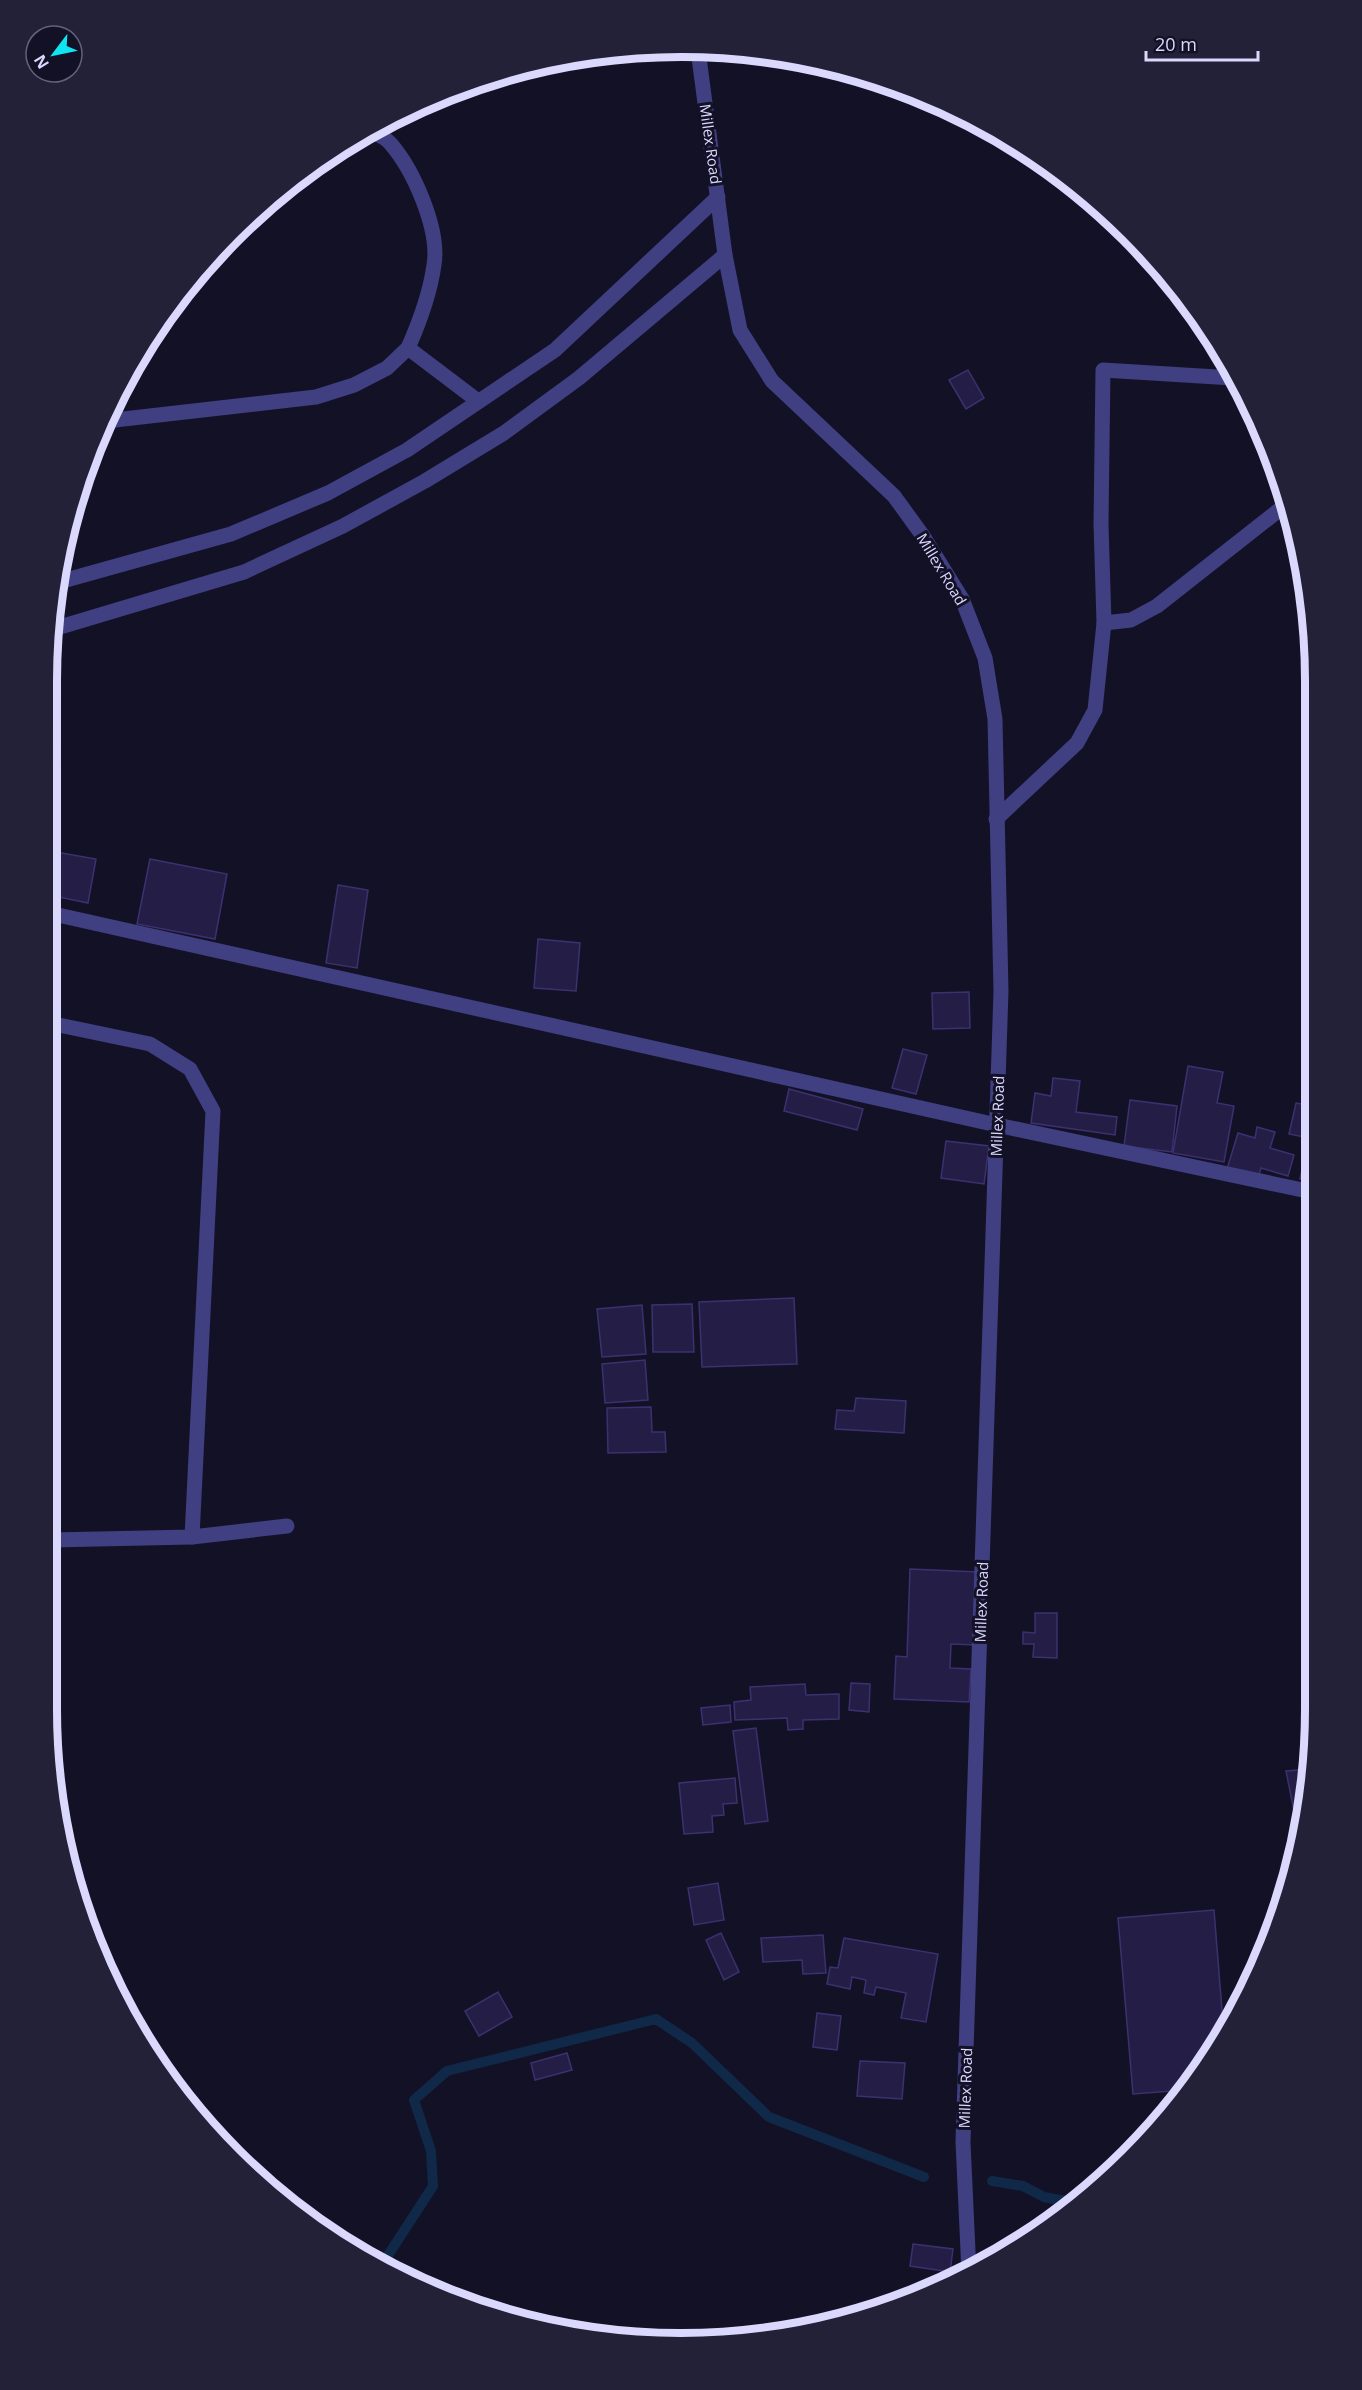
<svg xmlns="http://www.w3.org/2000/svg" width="1362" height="2390" font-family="'Open Sans',sans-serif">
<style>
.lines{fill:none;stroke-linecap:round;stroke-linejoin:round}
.stream{stroke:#112949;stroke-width:10}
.building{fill:#241e46;stroke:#3b3170;stroke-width:1.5}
.service{stroke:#3f3f82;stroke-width:15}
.minor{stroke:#3f3f82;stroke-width:15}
.tertiary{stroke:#3f3f82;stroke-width:15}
.labels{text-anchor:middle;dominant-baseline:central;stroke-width:6;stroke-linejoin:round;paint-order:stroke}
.street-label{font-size:15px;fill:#dad8fd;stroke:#131126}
.rim{fill:none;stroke:#dad8fd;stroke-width:8}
</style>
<rect width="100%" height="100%" fill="#131126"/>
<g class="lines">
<g class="stream">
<polyline points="992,2181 1023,2186 1044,2197 1076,2203"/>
<polyline points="378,2265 385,2260 433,2186 431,2151 414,2100 447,2071 656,2019 692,2043 769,2117 924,2177"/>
</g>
</g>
<g class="building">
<polygon points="968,370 984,398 966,409 949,380"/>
<polygon points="49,851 56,852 49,892"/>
<polygon points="56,852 96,859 88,903 49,895"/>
<polygon points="150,859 227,874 215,939 137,924"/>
<polygon points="338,885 368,890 357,968 326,963"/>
<polygon points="538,939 580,943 576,991 534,988"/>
<polygon points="969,992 970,1028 933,1029 932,993"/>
<polygon points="903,1049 927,1055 916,1094 892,1088"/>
<polygon points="1188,1066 1223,1072 1217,1103 1234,1106 1224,1162 1173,1153"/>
<polygon points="1053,1078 1080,1081 1076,1112 1117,1117 1115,1135 1031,1123 1035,1093 1051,1096"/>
<polygon points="789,1089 863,1109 857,1130 784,1111"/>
<polygon points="1130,1100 1177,1106 1172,1152 1124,1146"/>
<polygon points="1296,1103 1312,1106 1312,1182 1300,1179 1309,1138 1289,1134"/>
<polygon points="1257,1127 1275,1132 1270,1148 1294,1155 1288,1176 1261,1168 1258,1178 1227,1169 1238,1133 1255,1138"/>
<polygon points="946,1141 989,1146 984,1184 941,1178"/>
<polygon points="794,1298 797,1364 702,1367 699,1302"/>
<polygon points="692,1304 694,1352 653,1352 652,1305"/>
<polygon points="642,1305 646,1354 602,1357 597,1309"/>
<polygon points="645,1360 648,1400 605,1403 602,1364"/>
<polygon points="856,1398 906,1401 904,1433 835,1429 837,1410 854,1411"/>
<polygon points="651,1407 652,1432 665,1432 666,1452 608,1453 607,1408"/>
<polygon points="910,1569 978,1572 976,1645 951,1644 950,1668 971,1669 969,1702 894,1699 896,1656 907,1657"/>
<polygon points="1035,1613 1057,1613 1057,1658 1033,1657 1034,1644 1023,1644 1023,1632 1035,1633"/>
<polygon points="851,1683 870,1684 869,1712 849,1710"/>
<polygon points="805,1684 806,1695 839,1694 839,1719 803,1720 803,1729 788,1730 787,1718 735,1720 734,1702 751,1700 750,1687"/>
<polygon points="730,1705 731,1722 703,1725 701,1708"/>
<polygon points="756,1728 768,1821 745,1824 733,1731"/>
<polygon points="1311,1769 1298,1831 1286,1771"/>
<polygon points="735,1778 737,1803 723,1804 724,1815 712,1816 713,1832 684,1834 679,1783"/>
<polygon points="718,1883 724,1920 694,1925 688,1888"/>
<polygon points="1214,1910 1224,2035 1185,2090 1133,2094 1118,1918"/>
<polygon points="721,1933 739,1972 724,1980 706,1940"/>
<polygon points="823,1935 826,1973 803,1974 802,1960 763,1962 761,1938"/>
<polygon points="844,1938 938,1954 926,2022 901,2018 906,1993 876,1987 874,1995 864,1993 866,1980 852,1977 850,1989 827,1984 830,1967 838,1968"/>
<polygon points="498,1992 512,2017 479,2036 465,2011"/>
<polygon points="817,2013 841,2016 837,2050 813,2047"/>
<polygon points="567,2053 572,2070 535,2080 531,2063"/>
<polygon points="860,2061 905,2063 902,2099 857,2096"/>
<polygon points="913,2244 953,2249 950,2272 910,2266"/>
</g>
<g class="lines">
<g class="service">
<path d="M370 131C377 134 385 137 390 143 413 169 440 229 434 265 430 294 420 321 408 348"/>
<polyline points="106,421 316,397 354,385 387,368 408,348 478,401"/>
</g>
<g class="minor">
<polyline points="1233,378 1103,370 1101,524 1104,623 1131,620 1157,606 1288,503"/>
<polyline points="59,582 231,534 328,493 407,450 555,350 718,197"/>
<polyline points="50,630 244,572 343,526 425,481 504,433 579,378 725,255"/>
<polyline points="996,819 1077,743 1095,710 1104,623"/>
<polyline points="49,913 997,1125 1312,1192"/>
<polyline points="49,1023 150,1044 190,1069 213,1111 192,1537"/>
<polyline points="51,1540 192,1537 287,1526"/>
</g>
<polyline class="tertiary" points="698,50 725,255 740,330 772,381 894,496 923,536 962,599 985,658 995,719 1001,991 963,2142 969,2273"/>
</g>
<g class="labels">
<g class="street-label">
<text transform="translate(711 144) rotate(82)">Millex Road</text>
<text transform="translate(942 569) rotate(59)">Millex Road</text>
<text transform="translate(997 1116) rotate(-88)">Millex Road</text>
<text transform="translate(981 1602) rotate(-88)">Millex Road</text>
<text transform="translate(965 2088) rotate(-88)">Millex Road</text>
</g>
</g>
<path d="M0 0H1362V2390H0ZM681 57H681A624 624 0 0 1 1305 681V1709A624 624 0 0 1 681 2333H681A624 624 0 0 1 57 1709V681A624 624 0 0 1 681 57Z" fill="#232137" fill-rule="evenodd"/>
<path class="rim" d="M681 57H681A624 624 0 0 1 1305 681V1709A624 624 0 0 1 681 2333H681A624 624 0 0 1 57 1709V681A624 624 0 0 1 681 57Z"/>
<g transform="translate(54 54) rotate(238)"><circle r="28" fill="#131126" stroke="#63617c" stroke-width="1.5"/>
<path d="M0-4.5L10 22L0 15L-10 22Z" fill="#0fe6f1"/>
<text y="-9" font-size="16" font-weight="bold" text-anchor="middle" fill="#dad8fd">N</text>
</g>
<path d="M1146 51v9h112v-9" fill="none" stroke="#dad8fd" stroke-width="3"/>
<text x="1155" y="51" font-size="18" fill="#dad8fd" stroke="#131126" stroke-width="4.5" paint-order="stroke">20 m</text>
</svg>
